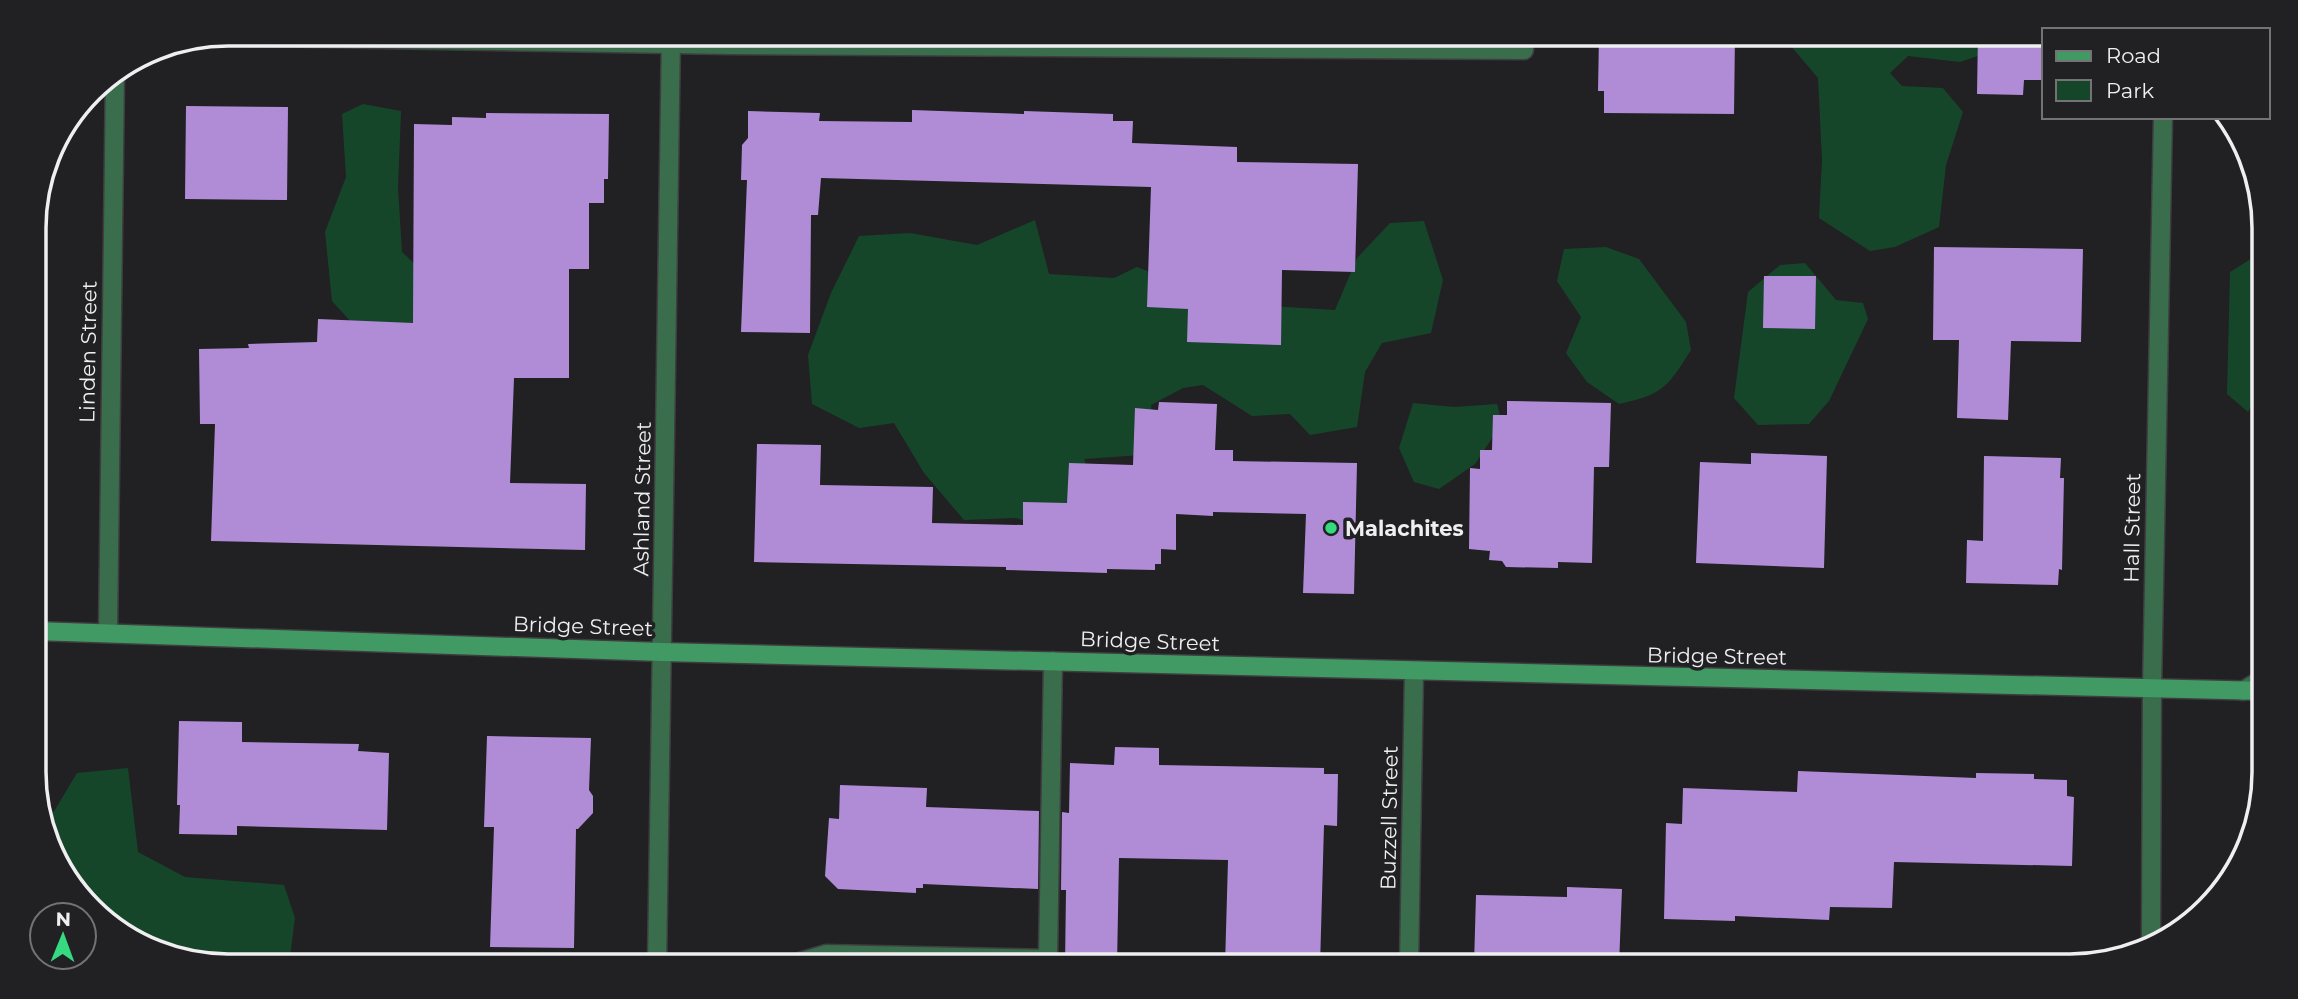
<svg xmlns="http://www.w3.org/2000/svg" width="2298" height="999" font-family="Montserrat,sans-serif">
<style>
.green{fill:#16462a}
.building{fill:#b08cd7}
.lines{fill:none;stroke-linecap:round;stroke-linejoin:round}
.service-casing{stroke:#3e3d40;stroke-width:21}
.minor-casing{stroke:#3e3d40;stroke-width:21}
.secondary-casing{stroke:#3e3d40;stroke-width:21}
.service{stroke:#396d4c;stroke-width:18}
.minor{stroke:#396d4c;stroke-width:18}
.secondary{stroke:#419963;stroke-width:18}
.poi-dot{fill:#36d880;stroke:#212023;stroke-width:2.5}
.labels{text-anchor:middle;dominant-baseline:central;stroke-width:7;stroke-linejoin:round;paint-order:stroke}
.street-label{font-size:21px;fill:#efeef0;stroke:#212023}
.poi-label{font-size:21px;font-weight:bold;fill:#efeef0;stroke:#212023;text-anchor:start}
.rim{fill:none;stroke:#efeef0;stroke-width:3.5}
</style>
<rect width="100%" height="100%" fill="#212023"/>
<g class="green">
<polygon points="1780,33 1997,33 1990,52 1960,62 1908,56 1890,73 1902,86 1943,88 1963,112 1946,165 1939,227 1895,247 1870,251 1819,218 1822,160 1818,78"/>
<polygon points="363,104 401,111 398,188 402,252 422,271 435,303 363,400 375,348 332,301 325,232 346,177 342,114"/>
<polygon points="1035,220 1049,274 1114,278 1137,267 1175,282 1268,306 1335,310 1357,258 1390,223 1424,221 1443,280 1431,333 1382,343 1365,372 1357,427 1310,435 1290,414 1252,416 1203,385 1183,388 1151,405 1156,454 1084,459 1096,488 1078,537 1016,518 964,520 924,473 894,423 859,428 812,404 808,355 831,293 859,236 910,233 977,245"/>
<path d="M1606 247 1639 259 1686 322 1691 350C1668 387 1662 395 1619 404L1587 382 1566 353 1581 317 1557 281 1564 249Z"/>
<polygon points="2262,252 2264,381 2248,412 2227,394 2230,272"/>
<polygon points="1805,263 1836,300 1863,303 1868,319 1829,401 1809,424 1758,425 1734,398 1748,292 1780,265"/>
<polygon points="1413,403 1454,407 1497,404 1502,423 1475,464 1439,489 1414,482 1399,448"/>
<polygon points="128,768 138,852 185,877 284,885 295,918 290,957 293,966 227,966 153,951 74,890 55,846 50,818 77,773"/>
</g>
<g class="building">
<polygon points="1978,33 2044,33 2044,80 2024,80 2023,95 1977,94"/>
<polygon points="1599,35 1735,35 1734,114 1604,113 1604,91 1598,91"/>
<polygon points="186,106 288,107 287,200 185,199"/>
<polygon points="912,110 1024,114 1024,111 1113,114 1113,121 1133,121 1132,143 1237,147 1237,162 1358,164 1355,272 1282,270 1281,345 1187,342 1188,309 1147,307 1151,187 821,178 818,215 811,215 810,333 741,332 747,180 741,180 742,145 748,138 748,111 820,113 819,121 912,122"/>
<polygon points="486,113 609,114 608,179 604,179 604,203 589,203 589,269 569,269 569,378 514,378 510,483 586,484 585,550 211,541 215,424 200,424 199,349 249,348 248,344 317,342 318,319 413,323 414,124 452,125 452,117 486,118"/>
<polygon points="1934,247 2083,249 2081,342 2011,341 2008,420 1957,418 1959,340 1933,340"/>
<polygon points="1764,276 1816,276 1815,329 1763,328"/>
<polygon points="1507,401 1611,403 1609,467 1594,467 1592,563 1558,562 1558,568 1506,567 1502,561 1489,560 1490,551 1469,549 1470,468 1480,469 1480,450 1492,450 1493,415 1507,415"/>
<polygon points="1159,402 1217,404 1215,450 1233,450 1233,461 1357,463 1354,594 1303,593 1306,514 1213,512 1213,516 1176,514 1176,550 1161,549 1161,564 1155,564 1155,570 1107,569 1107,573 1006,570 1006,567 754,562 757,444 821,445 820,485 933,487 932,523 1023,525 1023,502 1067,503 1069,463 1133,465 1135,408 1158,410"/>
<polygon points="1751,453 1827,456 1824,568 1696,563 1700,462 1751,464"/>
<polygon points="1984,456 2061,458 2060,478 2064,478 2062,570 2059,569 2058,585 1966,583 1967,540 1983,541"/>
<polygon points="179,721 242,722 242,742 359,744 358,751 389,753 387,830 237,826 237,835 179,834 180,805 177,805"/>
<polygon points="487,736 591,738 589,790 593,796 593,813 578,829 576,829 574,948 490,947 494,827 484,827"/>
<polygon points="1115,747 1159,748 1159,765 1324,768 1324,774 1338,774 1337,826 1324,825 1320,966 1225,966 1228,860 1119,858 1117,966 1065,966 1066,890 1061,890 1062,812 1069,813 1070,763 1114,765"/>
<polygon points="1798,771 1976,778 1976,773 2034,774 2034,779 2067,780 2067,796 2074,797 2072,866 1894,862 1892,908 1830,907 1829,920 1735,916 1735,921 1664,919 1666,823 1682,824 1683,788 1797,792"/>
<polygon points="840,785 927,788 926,807 1039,811 1038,889 923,884 923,888 916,888 916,893 838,889 825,876 829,818 839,819"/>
<polygon points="1567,887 1622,889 1619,965 1474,965 1476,895 1567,897"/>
</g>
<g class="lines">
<g class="service-casing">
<polyline id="service" points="786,966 826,954 1048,959 1053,661"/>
</g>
<g class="minor-casing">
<g id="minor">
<polyline points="215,36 729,45 1524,50 1524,33"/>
<polyline points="108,633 115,72"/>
<polyline points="2243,691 2264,678"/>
<polyline points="2151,940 2152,689 2163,117"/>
<polyline points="1409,965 1414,671"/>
<polyline points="657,966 671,35"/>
</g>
</g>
<g class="secondary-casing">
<polyline id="secondary" points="35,631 662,652 2265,691"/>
</g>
<use href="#service" class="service"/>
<use href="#minor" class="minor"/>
<use href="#secondary" class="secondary"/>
</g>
<circle class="poi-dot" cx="1331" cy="528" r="7"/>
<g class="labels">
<g class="street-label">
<text transform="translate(88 352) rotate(-89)">Linden Street</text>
<text transform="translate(642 499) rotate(-89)">Ashland Street</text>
<text transform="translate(2132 528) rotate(-89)">Hall Street</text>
<text transform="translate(583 626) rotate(2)">Bridge Street</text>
<text transform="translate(1150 641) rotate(2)">Bridge Street</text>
<text transform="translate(1717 656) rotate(1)">Bridge Street</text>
<text transform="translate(1389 818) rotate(-89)">Buzzell Street</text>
</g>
<g class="poi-label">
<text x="1345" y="528">Malachites</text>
</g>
</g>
<path d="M0 0H2298V999H0ZM228 46H2070A182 182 0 0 1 2252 228V772A182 182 0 0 1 2070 954H228A182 182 0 0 1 46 772V228A182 182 0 0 1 228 46Z" fill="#212023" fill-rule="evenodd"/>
<path class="rim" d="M228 46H2070A182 182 0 0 1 2252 228V772A182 182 0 0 1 2070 954H228A182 182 0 0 1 46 772V228A182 182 0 0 1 228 46Z"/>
<rect x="2042" y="28" width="228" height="91" fill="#212023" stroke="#737275" stroke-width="2"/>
<rect x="2056" y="51" width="35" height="10" fill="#419963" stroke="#737275" stroke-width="2"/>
<text x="2106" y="63" font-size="21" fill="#efeef0">Road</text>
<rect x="2056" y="80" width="35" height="21" fill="#16462a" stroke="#737275" stroke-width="2"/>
<text x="2106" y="98" font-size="21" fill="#efeef0">Park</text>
<g transform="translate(63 936) rotate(1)"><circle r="33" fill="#212023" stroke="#737275" stroke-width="2"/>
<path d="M0-5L12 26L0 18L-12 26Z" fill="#36d880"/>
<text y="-10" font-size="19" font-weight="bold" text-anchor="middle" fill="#efeef0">N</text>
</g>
</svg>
